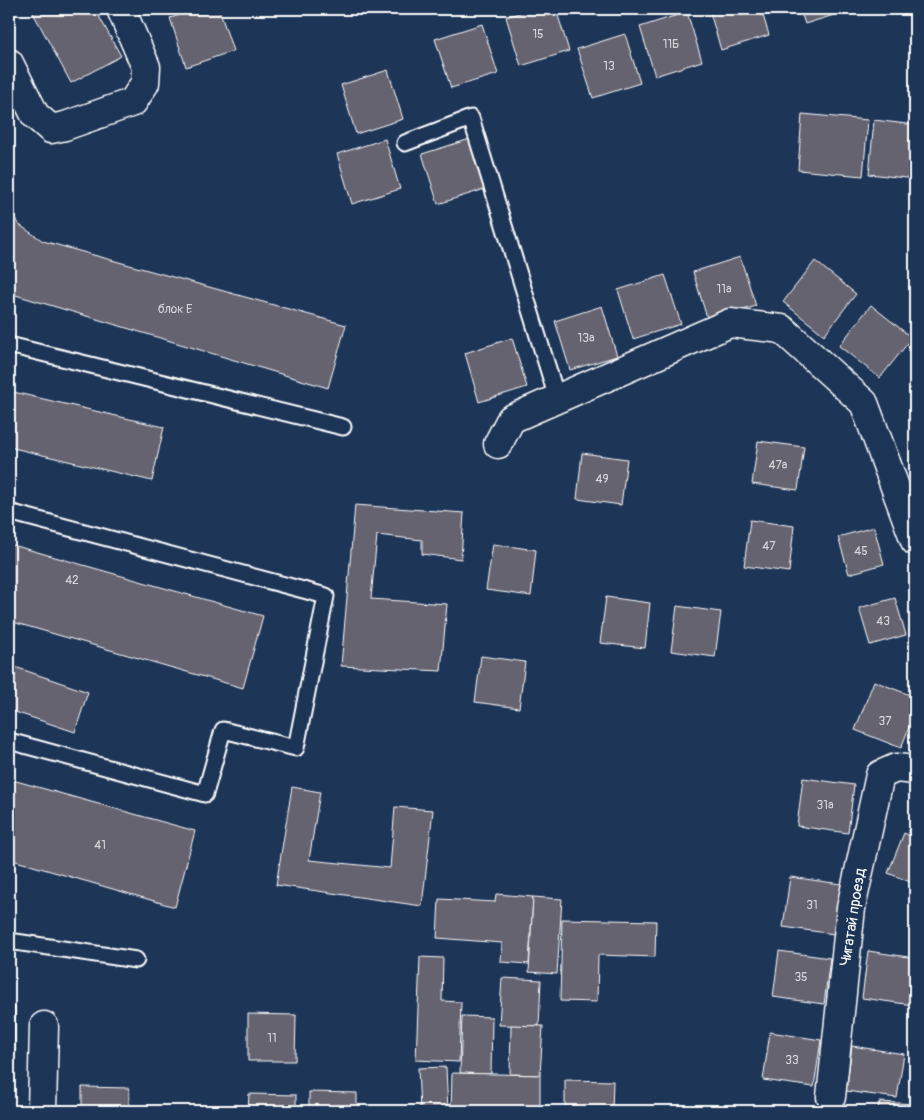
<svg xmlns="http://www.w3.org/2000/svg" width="924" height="1120" font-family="Pangolin,sans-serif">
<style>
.building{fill:#666471;stroke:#fff}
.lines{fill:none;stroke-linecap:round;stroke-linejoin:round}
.service-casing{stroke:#fff;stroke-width:19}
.minor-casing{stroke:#fff;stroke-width:31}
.service{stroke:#1d3557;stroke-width:15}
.minor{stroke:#1d3557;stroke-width:28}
.labels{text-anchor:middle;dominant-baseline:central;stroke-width:4;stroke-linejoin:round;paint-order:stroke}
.number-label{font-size:12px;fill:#d9d8dc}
.street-label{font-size:15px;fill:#fff;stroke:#1d3557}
</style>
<rect width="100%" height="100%" fill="#1d3557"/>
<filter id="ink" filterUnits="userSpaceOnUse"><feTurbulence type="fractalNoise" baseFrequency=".02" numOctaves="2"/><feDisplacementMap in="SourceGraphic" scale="10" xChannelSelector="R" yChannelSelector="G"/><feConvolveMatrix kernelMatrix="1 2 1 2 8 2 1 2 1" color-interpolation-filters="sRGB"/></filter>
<g filter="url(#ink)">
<g class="building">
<polygon points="31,9 95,9 121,56 71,83"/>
<polygon points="199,9 219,9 233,51 186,67 170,18"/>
<polygon points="532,9 556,9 569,51 521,66 506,17"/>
<polygon points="709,9 761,9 769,35 721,50"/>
<polygon points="800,9 853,9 805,24"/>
<polygon points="687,12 702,61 655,76 640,27"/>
<polygon points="482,24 498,74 451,88 435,39"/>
<polygon points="625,34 640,83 593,98 577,49"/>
<polygon points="388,70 403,119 356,134 341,85"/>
<polygon points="802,114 868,120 863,176 798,170"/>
<polygon points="874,120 915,125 915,179 869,174"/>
<polygon points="385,139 400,189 352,204 337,154"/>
<polygon points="470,139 485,189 438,204 422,154"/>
<polygon points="9,207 18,224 43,241 346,325 328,388 9,293"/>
<polygon points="740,257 756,306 708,321 693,272"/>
<polygon points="815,261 856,294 824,335 783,302"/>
<polygon points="665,275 681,324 633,339 618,290"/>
<polygon points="871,305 912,338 880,378 839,346"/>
<polygon points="602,306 617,356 570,370 555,321"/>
<polygon points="512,338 527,387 479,402 465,353"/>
<polygon points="9,391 164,427 152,481 9,447"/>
<polygon points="758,441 804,447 798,490 752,484"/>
<polygon points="582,453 627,459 621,505 577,499"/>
<polygon points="355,505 464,513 461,559 422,554 422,540 377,535 371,599 447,604 441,671 341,666"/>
<polygon points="750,520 794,526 789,572 744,566"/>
<polygon points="874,527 884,564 849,574 838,537"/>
<polygon points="9,544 263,616 243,688 9,621"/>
<polygon points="493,544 536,550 531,596 486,590"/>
<polygon points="606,597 650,603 645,648 600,643"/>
<polygon points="895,598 906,635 870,645 859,608"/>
<polygon points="677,606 721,612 715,657 671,651"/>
<polygon points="481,656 525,662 519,708 475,702"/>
<polygon points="15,667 88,692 75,732 9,710 9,685"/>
<polygon points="874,681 915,697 915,712 901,748 855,730"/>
<polygon points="803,778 854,785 848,833 797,826"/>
<polygon points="9,779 195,831 175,907 9,859"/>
<polygon points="292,787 320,792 309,860 390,868 395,807 433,810 422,906 276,885"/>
<polygon points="904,833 915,838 915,884 888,873"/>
<polygon points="790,877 841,884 834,934 783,927"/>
<polygon points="496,894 533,897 529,964 501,962 502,943 437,938 439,899 495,902"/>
<polygon points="533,897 562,899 557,974 529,972"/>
<polygon points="562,919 656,921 655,957 598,955 597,1002 560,1001"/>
<polygon points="779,951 830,958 824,1004 773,997"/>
<polygon points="868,951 915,958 913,1005 862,998"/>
<polygon points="420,957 443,958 442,1001 461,1002 459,1062 416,1060"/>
<polygon points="502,978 541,980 539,1026 499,1025"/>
<rect x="9" y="1007" width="6" height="46"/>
<polygon points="248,1014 296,1015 295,1061 248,1061"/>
<polygon points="462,1016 492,1017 491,1074 460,1073"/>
<polygon points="511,1025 543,1026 540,1075 510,1074"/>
<polygon points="770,1032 821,1040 814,1087 763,1080"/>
<polygon points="852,1046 904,1054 897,1098 846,1091"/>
<polygon points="446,1067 448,1111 420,1111 418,1068"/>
<polygon points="452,1073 540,1075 540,1111 451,1111"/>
<polygon points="565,1080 613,1081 612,1111 565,1111"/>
<polygon points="82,1087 129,1088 129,1111 82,1111"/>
<polygon points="309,1092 357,1093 357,1111 309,1111"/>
<polygon points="249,1094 296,1095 296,1111 248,1111"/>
<polygon points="879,1102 915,1104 915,1111 878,1111"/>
</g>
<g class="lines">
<g class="service-casing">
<g id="service">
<polyline points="405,143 471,118 557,398"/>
<polyline points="9,345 343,427"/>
<polyline points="9,512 326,596 296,748 223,730 205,794 9,741"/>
<polyline points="9,941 136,960"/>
</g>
</g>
<g class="minor-casing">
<g id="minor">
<polyline points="9,63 35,115 51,129 65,126 133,102 145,83 146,67 121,9"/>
<polyline points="498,444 511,419 730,323 782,329 864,403 915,541"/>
<polyline points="831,1097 851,908 880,775 896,768 915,770"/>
<polyline points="42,1111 44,1026"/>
</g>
</g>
<use href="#service" class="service"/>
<use href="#minor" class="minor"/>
</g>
</g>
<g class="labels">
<g class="number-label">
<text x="538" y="34">15</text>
<text x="671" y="44">11Б</text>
<text x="609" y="66">13</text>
<text x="724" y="289">11a</text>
<text x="175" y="309">блок Е</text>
<text x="586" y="338">13a</text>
<text x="778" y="465">47a</text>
<text x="602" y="479">49</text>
<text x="769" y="546">47</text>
<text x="861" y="551">45</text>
<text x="72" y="580">42</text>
<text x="883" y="621">43</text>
<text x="885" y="721">37</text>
<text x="825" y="805">31a</text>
<text x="100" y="845">41</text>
<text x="812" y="905">31</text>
<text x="801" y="977">35</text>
<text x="272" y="1038">11</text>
<text x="792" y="1060">33</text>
</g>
<g class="street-label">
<text transform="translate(853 917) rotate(-81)">Чигатай проезд</text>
</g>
</g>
<rect width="924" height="1120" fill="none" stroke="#1d3557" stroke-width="30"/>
<rect x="15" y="15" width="894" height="1090" fill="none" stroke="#fff" stroke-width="2" filter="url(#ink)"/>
</svg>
